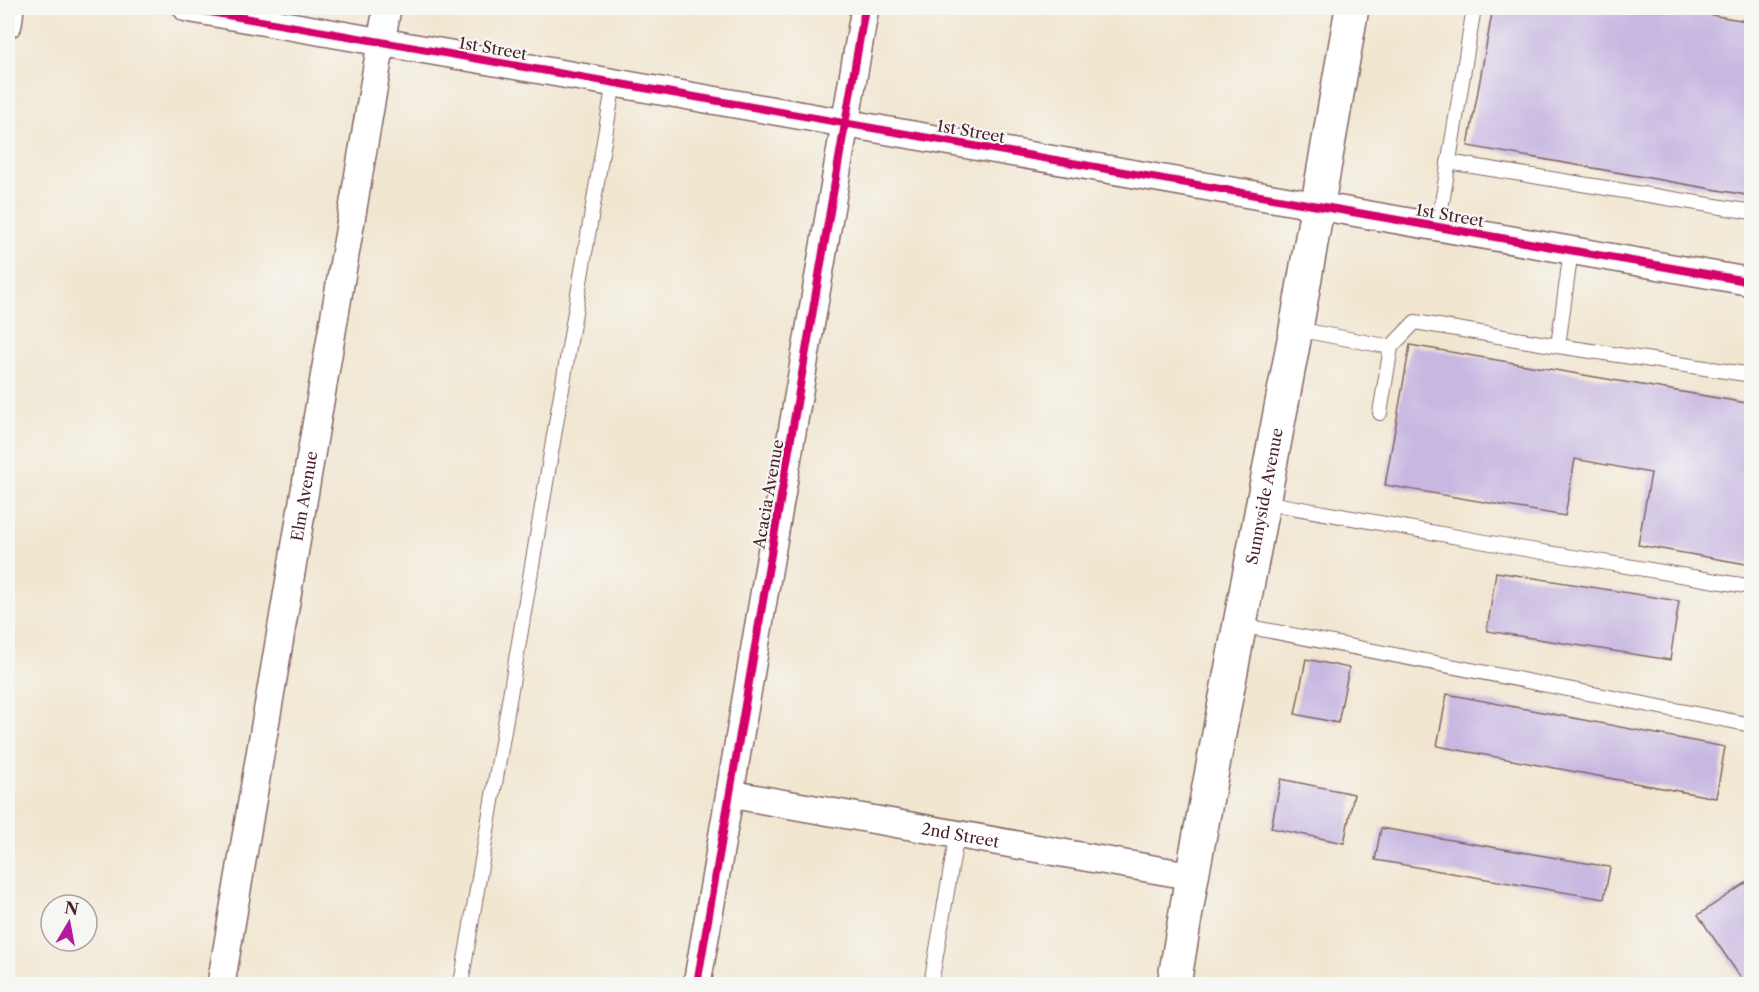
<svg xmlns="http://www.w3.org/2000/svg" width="1759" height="992" font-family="'Libre Caslon Text',serif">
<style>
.building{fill:#c7b7e1}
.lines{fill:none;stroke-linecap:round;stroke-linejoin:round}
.lane-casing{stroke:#846565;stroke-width:16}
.street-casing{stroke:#846565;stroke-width:30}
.secondary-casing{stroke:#846565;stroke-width:36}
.lane{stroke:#fff;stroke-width:14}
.street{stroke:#fff;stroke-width:27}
.secondary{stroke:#fff;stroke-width:33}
.cycleway-casing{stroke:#f6f6f2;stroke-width:11}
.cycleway{stroke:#d6006c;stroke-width:8}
.labels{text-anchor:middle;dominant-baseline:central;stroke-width:4.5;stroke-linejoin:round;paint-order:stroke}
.street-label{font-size:16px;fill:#4a1f2b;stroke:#f6f6f2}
</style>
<rect width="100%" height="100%" fill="#f6f6f2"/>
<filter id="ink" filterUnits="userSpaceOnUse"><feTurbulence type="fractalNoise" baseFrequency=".0167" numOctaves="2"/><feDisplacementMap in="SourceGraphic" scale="12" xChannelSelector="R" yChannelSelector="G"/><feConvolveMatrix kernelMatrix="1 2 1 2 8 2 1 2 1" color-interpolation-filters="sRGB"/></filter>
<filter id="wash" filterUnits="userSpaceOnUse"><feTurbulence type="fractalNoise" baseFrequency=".008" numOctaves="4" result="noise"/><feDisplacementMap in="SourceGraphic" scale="24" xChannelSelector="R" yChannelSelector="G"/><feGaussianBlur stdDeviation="1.35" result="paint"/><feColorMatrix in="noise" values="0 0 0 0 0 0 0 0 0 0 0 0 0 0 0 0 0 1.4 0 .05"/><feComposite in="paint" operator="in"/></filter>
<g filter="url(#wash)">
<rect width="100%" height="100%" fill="#f1e6d0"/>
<g id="blocks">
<g class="building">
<polygon points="1493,8 1669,8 1752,22 1752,196 1468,146"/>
<polygon points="1410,345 1752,404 1752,565 1638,545 1651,473 1575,459 1565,516 1385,485"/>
<polygon points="1496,572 1679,601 1670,660 1487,631"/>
<polygon points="1306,659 1349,668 1338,723 1295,714"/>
<polygon points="1447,694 1725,747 1716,798 1437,746"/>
<polygon points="1281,779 1354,794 1344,843 1271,828"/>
<polygon points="1381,828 1610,867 1604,899 1375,860"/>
<polygon points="1752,879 1752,984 1745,984 1698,915"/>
</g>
</g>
</g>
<g filter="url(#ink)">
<use href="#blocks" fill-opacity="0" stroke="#846565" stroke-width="1.5"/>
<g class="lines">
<g class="lane-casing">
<g id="lane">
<polyline points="1448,162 1752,212"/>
<polyline points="1438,227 1474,8"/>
<polyline points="1296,329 1391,347"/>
<polyline points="1558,346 1571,250"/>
<polyline points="1380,413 1391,347 1415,322 1558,346 1752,375"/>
<polyline points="1263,502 1519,548 1752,587"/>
<polyline points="1240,625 1752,725"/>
<polyline points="461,984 614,82"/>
<polyline points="931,984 957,834"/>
</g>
</g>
<g class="street-casing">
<g id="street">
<polyline points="187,8 1752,282"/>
<polyline points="8,24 10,8"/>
<path id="s1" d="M730 794 1192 876"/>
<path id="s2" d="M221 984 387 8"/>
<polyline points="697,984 865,8"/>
</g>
</g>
<g class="secondary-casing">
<g id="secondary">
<path id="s3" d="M1174 984 1192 876 1296 329 1352 8"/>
</g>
</g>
<use href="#lane" class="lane"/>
<use href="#street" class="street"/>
<use href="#secondary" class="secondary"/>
<g class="cycleway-casing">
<g id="cycleway">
<polyline points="187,8 1752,282"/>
<polyline points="697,984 865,8"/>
</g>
</g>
<use href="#cycleway" class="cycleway"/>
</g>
</g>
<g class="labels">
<g class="street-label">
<text transform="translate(493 48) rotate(10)">1st Street</text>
<text transform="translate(971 131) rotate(10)">1st Street</text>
<text transform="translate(1450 215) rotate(10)">1st Street</text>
<text transform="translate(768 494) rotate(-80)">Acacia Avenue</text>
<text stroke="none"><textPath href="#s2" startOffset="495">Elm Avenue</textPath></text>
<text stroke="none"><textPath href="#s3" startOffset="496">Sunnyside Avenue</textPath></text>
<text stroke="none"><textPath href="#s1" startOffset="234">2nd Street</textPath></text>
</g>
</g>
<rect width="1759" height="992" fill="none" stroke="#f6f6f2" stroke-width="30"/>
<g transform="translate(69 923) rotate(10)"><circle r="28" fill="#f6f6f2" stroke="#b1a0a2" stroke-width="1.5"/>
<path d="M0-4.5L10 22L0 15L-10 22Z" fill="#b5179e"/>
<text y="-9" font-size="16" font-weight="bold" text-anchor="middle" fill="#4a1f2b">N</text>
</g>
</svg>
